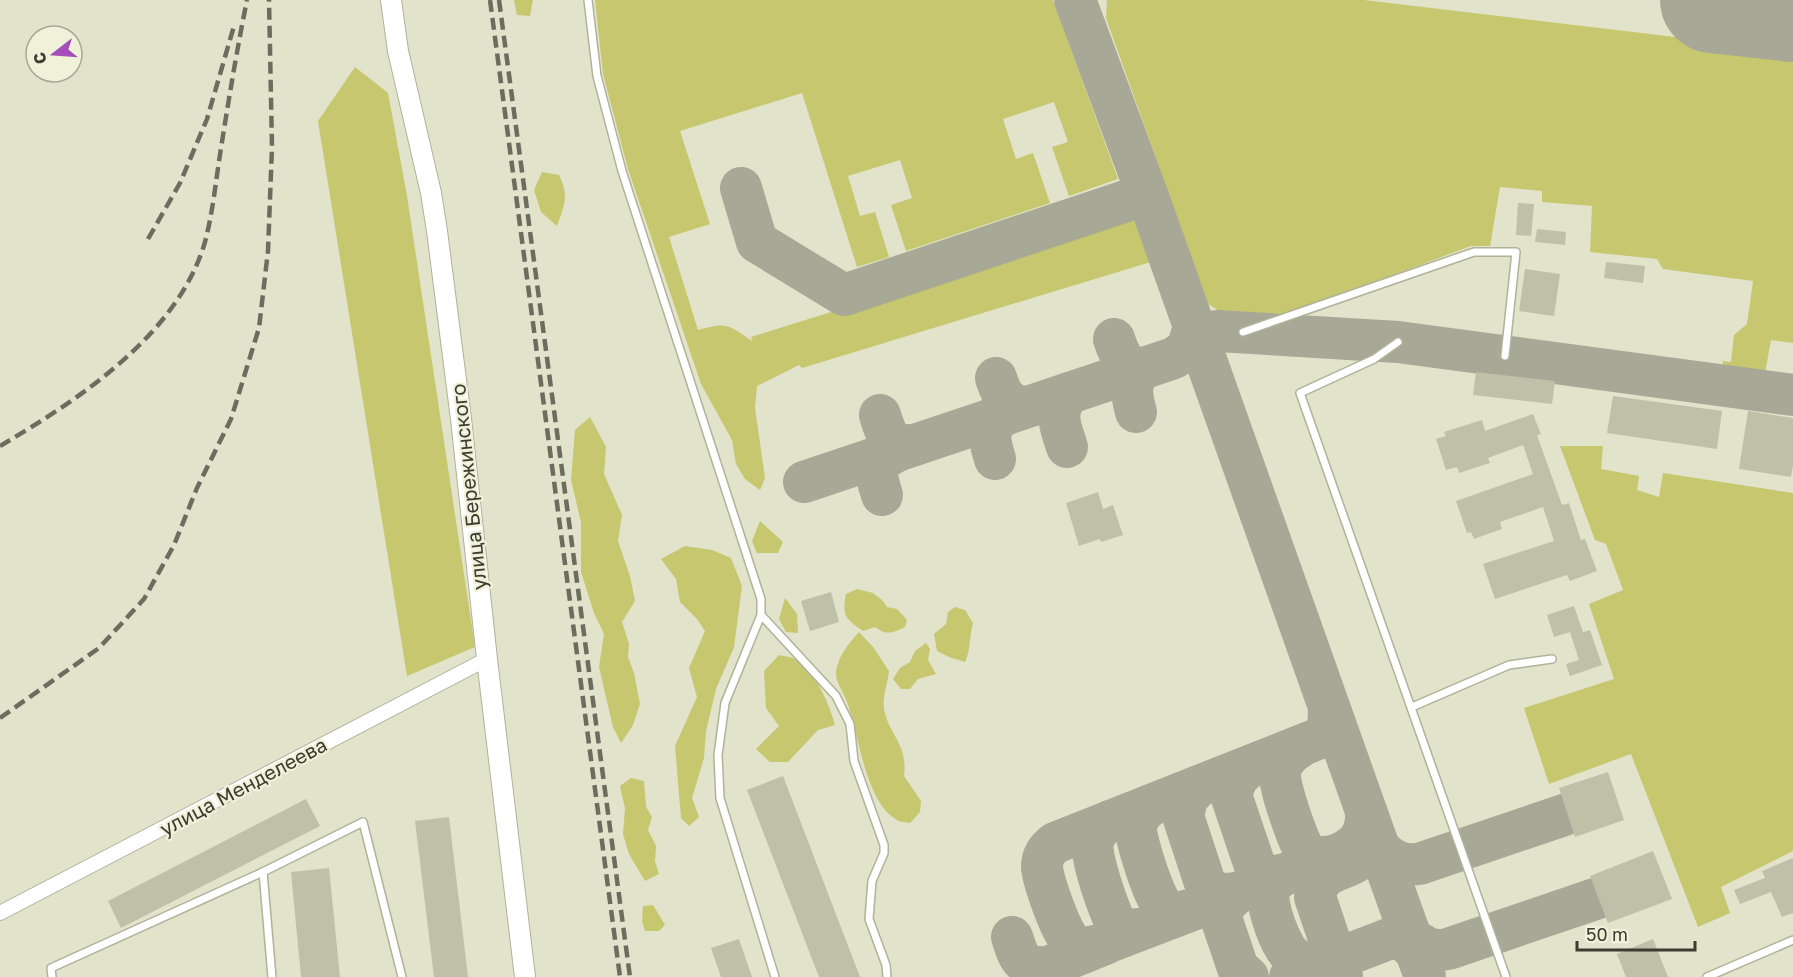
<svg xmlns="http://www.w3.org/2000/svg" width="1793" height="977" font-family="'Golos Text',sans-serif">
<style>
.green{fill:#c6c76e}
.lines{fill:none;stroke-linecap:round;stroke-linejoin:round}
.taxiway{stroke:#a7a895;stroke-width:42}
.runway{stroke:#a7a895;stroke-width:106}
.building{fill:#bfc0a8}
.service-casing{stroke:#b0b29a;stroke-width:10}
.minor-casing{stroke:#b0b29a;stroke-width:16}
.secondary-casing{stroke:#b0b29a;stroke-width:22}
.service{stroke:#fff;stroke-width:7}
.minor{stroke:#fff;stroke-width:14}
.secondary{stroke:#fff;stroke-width:20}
.rail{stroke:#6c6d5f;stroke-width:4.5;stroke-dasharray:12 6;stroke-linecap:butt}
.labels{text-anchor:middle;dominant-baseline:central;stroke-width:4.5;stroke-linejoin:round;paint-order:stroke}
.street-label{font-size:20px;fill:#3a3b31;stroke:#eff1d8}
</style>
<rect width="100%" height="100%" fill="#e2e3cb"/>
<g class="green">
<polygon points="514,0 533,0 530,16 517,15"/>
<path d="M595 0H1053L1118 179 1069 196 1052 147 1068 142 1054 102 1003 119 1016 159 1033 153 1050 203 906 251 891 205 912 198 900 160 848 176 860 216 875 212 889 257 857 267 802 93 680 131 710 224 669 237 698 330C728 322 727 324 752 341L751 337 1137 217 1154 261 802 368 799 365 757 386 755 408 765 478 760 490 745 479 736 464 732 440 701 384 628 169 603 74Z"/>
<polygon points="1107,0 1364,0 1793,51 1793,343 1771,340 1764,379 1722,373 1723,361 1731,362 1734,335 1747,324 1753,281 1663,269 1657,259 1590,252 1592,206 1542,202 1542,191 1500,187 1490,246 1471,246 1267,322 1230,318 1208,304 1106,18"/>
<polygon points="355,67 388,93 407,196 475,647 407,676 318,121"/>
<path d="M542 172 559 175C569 195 565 205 557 226L541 212 534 190Z"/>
<polygon points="590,417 606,447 604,474 622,515 618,541 630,576 635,601 622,622 629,644 628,657 634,673 640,704 633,725 621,743 613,727 599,667 604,634 594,613 581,572 581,522 571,480 575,430"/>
<polygon points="1560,446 1603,446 1601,469 1639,476 1637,490 1659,497 1663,473 1793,493 1793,851 1721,887 1730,913 1698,927 1631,754 1549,784 1524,708 1614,679 1589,604 1623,590 1606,544 1595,540"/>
<polygon points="760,521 783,542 778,553 757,553 752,541"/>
<polygon points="685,546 712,550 731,558 742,586 734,647 716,689 706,731 704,758 692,798 699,817 689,826 681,818 675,746 697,697 689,668 705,631 697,619 680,602 676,579 661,559"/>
<path d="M857 589 873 593 882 600 887 607 897 609 907 620 905 627C893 633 886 636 875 627L863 631C845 619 842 615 846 594Z"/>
<polygon points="785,598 797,614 798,633 786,632 779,619"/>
<path d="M955 607 965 610 973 623C969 637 971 649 965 662L949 657 937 651 934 634 946 624 948 612Z"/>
<path d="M859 632 873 647 889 671C888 682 882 698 884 709 889 736 908 743 904 776L921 801 920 812 910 823C906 822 900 822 897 820 865 802 859 734 847 702 844 693 835 681 836 672 838 656 849 643 859 632Z"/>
<polygon points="926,643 930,649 928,660 936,674 918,679 910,689 901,689 893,679 900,668 910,662 915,651"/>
<path d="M779 655C784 656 792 657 797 660 815 670 830 706 835 725L818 730 788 762H770L756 749 779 726 766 708 764 671Z"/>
<polygon points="631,778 644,781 646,807 652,817 648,830 656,846 655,861 659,874 645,881 629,854 623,834 625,808 620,786"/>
<polygon points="653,905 665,925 659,931 645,931 642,921 643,906"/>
</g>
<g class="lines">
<g class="taxiway">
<polyline points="1075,0 1147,194 1425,977"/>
<polyline points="741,188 757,242 844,295 1147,194"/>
<polyline points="1197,335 1218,331 1398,342 1793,395"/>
<path d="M1114 339C1119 354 1124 368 1142 368"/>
<path d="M996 378C1001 394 1007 406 1026 407"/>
<path d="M1136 412C1131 394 1129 383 1142 368"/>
<path d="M880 415C886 435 890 447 914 445"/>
<path d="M1067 447C1060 425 1053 413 1069 393"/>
<path d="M995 459C989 439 986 429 1003 415"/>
<polyline points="804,482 1174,358 1187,349 1194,327"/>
<path d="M882 495C875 473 873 464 895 452"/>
<path d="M1329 709 1328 731 1320 738 1055 843C1047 849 1042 856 1042 867 1043 880 1062 937 1073 944 1083 951 1098 945 1109 942L1341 853C1359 845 1367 832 1366 812"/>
<path d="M1300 747C1290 753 1282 760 1280 772 1278 785 1297 837 1304 850 1313 858 1322 858 1334 856"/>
<path d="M1253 765C1240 773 1232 782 1232 798L1256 869C1265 877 1274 877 1285 874"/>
<path d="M1197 787 1187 799 1183 816 1204 880C1211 894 1222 895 1237 893"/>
<path d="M1152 805C1144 809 1138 818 1136 827 1135 839 1156 905 1166 910 1174 914 1182 912 1189 910"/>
<path d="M1110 821C1102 826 1095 832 1093 842 1089 854 1109 911 1116 923L1126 930 1140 929"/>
<path d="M1379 848C1391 860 1402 866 1419 864L1567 814"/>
<path d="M1285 874C1278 879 1271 882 1269 891 1265 904 1281 948 1292 956 1301 964 1312 964 1323 964"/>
<polyline points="1237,893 1223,906 1222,921 1238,968 1248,977"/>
<path d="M1410 936C1422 946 1432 953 1448 949L1598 898"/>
<path d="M1012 937C1019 959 1022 969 1048 967L1105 944"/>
<polyline points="1290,977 1391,938 1404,940 1416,952"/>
<path d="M1342 977 1315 897C1319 869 1340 873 1359 860"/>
</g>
<polyline class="runway" points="1713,0 1793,9"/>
</g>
<g class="building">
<polygon points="1518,203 1534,204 1531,236 1516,235"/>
<polygon points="1537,229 1566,232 1565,245 1535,242"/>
<polygon points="1606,262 1645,266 1643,283 1604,278"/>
<polygon points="1525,269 1560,274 1554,316 1519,311"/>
<polygon points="1476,372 1555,381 1552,404 1473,395"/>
<polygon points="1613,396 1722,411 1717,449 1607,433"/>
<polygon points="1748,411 1793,418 1793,465 1791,477 1739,469"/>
<polygon points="1533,414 1541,434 1537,435 1562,505 1569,503 1581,540 1585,539 1597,571 1570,581 1567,575 1495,599 1483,564 1554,541 1543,507 1500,522 1502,529 1474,539 1471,532 1467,533 1456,501 1533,474 1523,445 1488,458 1490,463 1459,473 1457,467 1446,470 1436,439 1446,436 1444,432 1482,420 1485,431"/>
<polygon points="1098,492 1103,509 1113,505 1123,535 1101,542 1100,539 1079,546 1066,503"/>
<polygon points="831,592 839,622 810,631 801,601"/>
<polygon points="1574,606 1583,632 1590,630 1602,665 1570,676 1566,664 1579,660 1570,632 1554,637 1547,615"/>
<polygon points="1608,772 1624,820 1575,837 1559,788"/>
<polygon points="783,776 860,977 819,977 747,790"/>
<polygon points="306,799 320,826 121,928 108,901"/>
<polygon points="449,817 468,977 434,977 415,821"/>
<polygon points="1653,851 1672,899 1608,923 1590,876"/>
<polygon points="1793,858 1793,913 1782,917 1771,892 1740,904 1734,890 1765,878 1762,871"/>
<polygon points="329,868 340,977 301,977 291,872"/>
<polygon points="739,939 752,977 721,977 711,948"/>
<polygon points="1653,939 1668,977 1626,977 1617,954"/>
</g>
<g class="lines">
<g class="service-casing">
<g id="service">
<polyline points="588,0 597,76 622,171 761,599 761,615 836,696 850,724 854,761 884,845 884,853 872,881 869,919 886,965 887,977"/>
<polyline points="1243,332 1474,252 1516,252 1505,356"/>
<polyline points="1398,342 1374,359 1300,393 1506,977"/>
<polyline points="761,615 725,703 718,755 720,798 775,977"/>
<polyline points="1412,707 1509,665 1552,659"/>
<polyline points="263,872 272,977"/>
<polyline points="52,977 51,968 263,872 363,822 402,977"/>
<polyline points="1707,977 1793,940"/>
</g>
</g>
<g class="minor-casing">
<polyline id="minor" points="0,913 487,659"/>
</g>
<g class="secondary-casing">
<polyline id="secondary" points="391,0 398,51 431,193 437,231 461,419 487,659 525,977"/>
</g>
<use href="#service" class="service"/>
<use href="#minor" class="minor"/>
<use href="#secondary" class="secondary"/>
<g class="rail">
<polyline points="490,0 620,977"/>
<polyline points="499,0 630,977"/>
<polyline points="148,239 180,183 207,119 234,26"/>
<path d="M0 446C78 400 178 335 205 242 213 212 216 179 221 148 229 98 237 49 247 0"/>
<polyline points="0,718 99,648 144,599 174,545 197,488 231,419 259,328 268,251 272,147 269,0"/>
</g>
</g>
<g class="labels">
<g class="street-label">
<text transform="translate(468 487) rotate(-96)">улица Бережинского</text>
<text transform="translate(243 786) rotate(-28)">улица Менделеева</text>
</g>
</g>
<g transform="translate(54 54) rotate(253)"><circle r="28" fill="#eff1d8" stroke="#a7a895" stroke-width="1.5"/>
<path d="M0-4.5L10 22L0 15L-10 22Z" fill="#a54dba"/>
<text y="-9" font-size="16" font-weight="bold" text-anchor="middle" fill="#3a3b31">С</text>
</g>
<path d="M1577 941v9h118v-9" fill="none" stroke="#3a3b31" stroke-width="3"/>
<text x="1586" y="941" font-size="18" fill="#3a3b31" stroke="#eff1d8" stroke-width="4.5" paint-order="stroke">50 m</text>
</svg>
